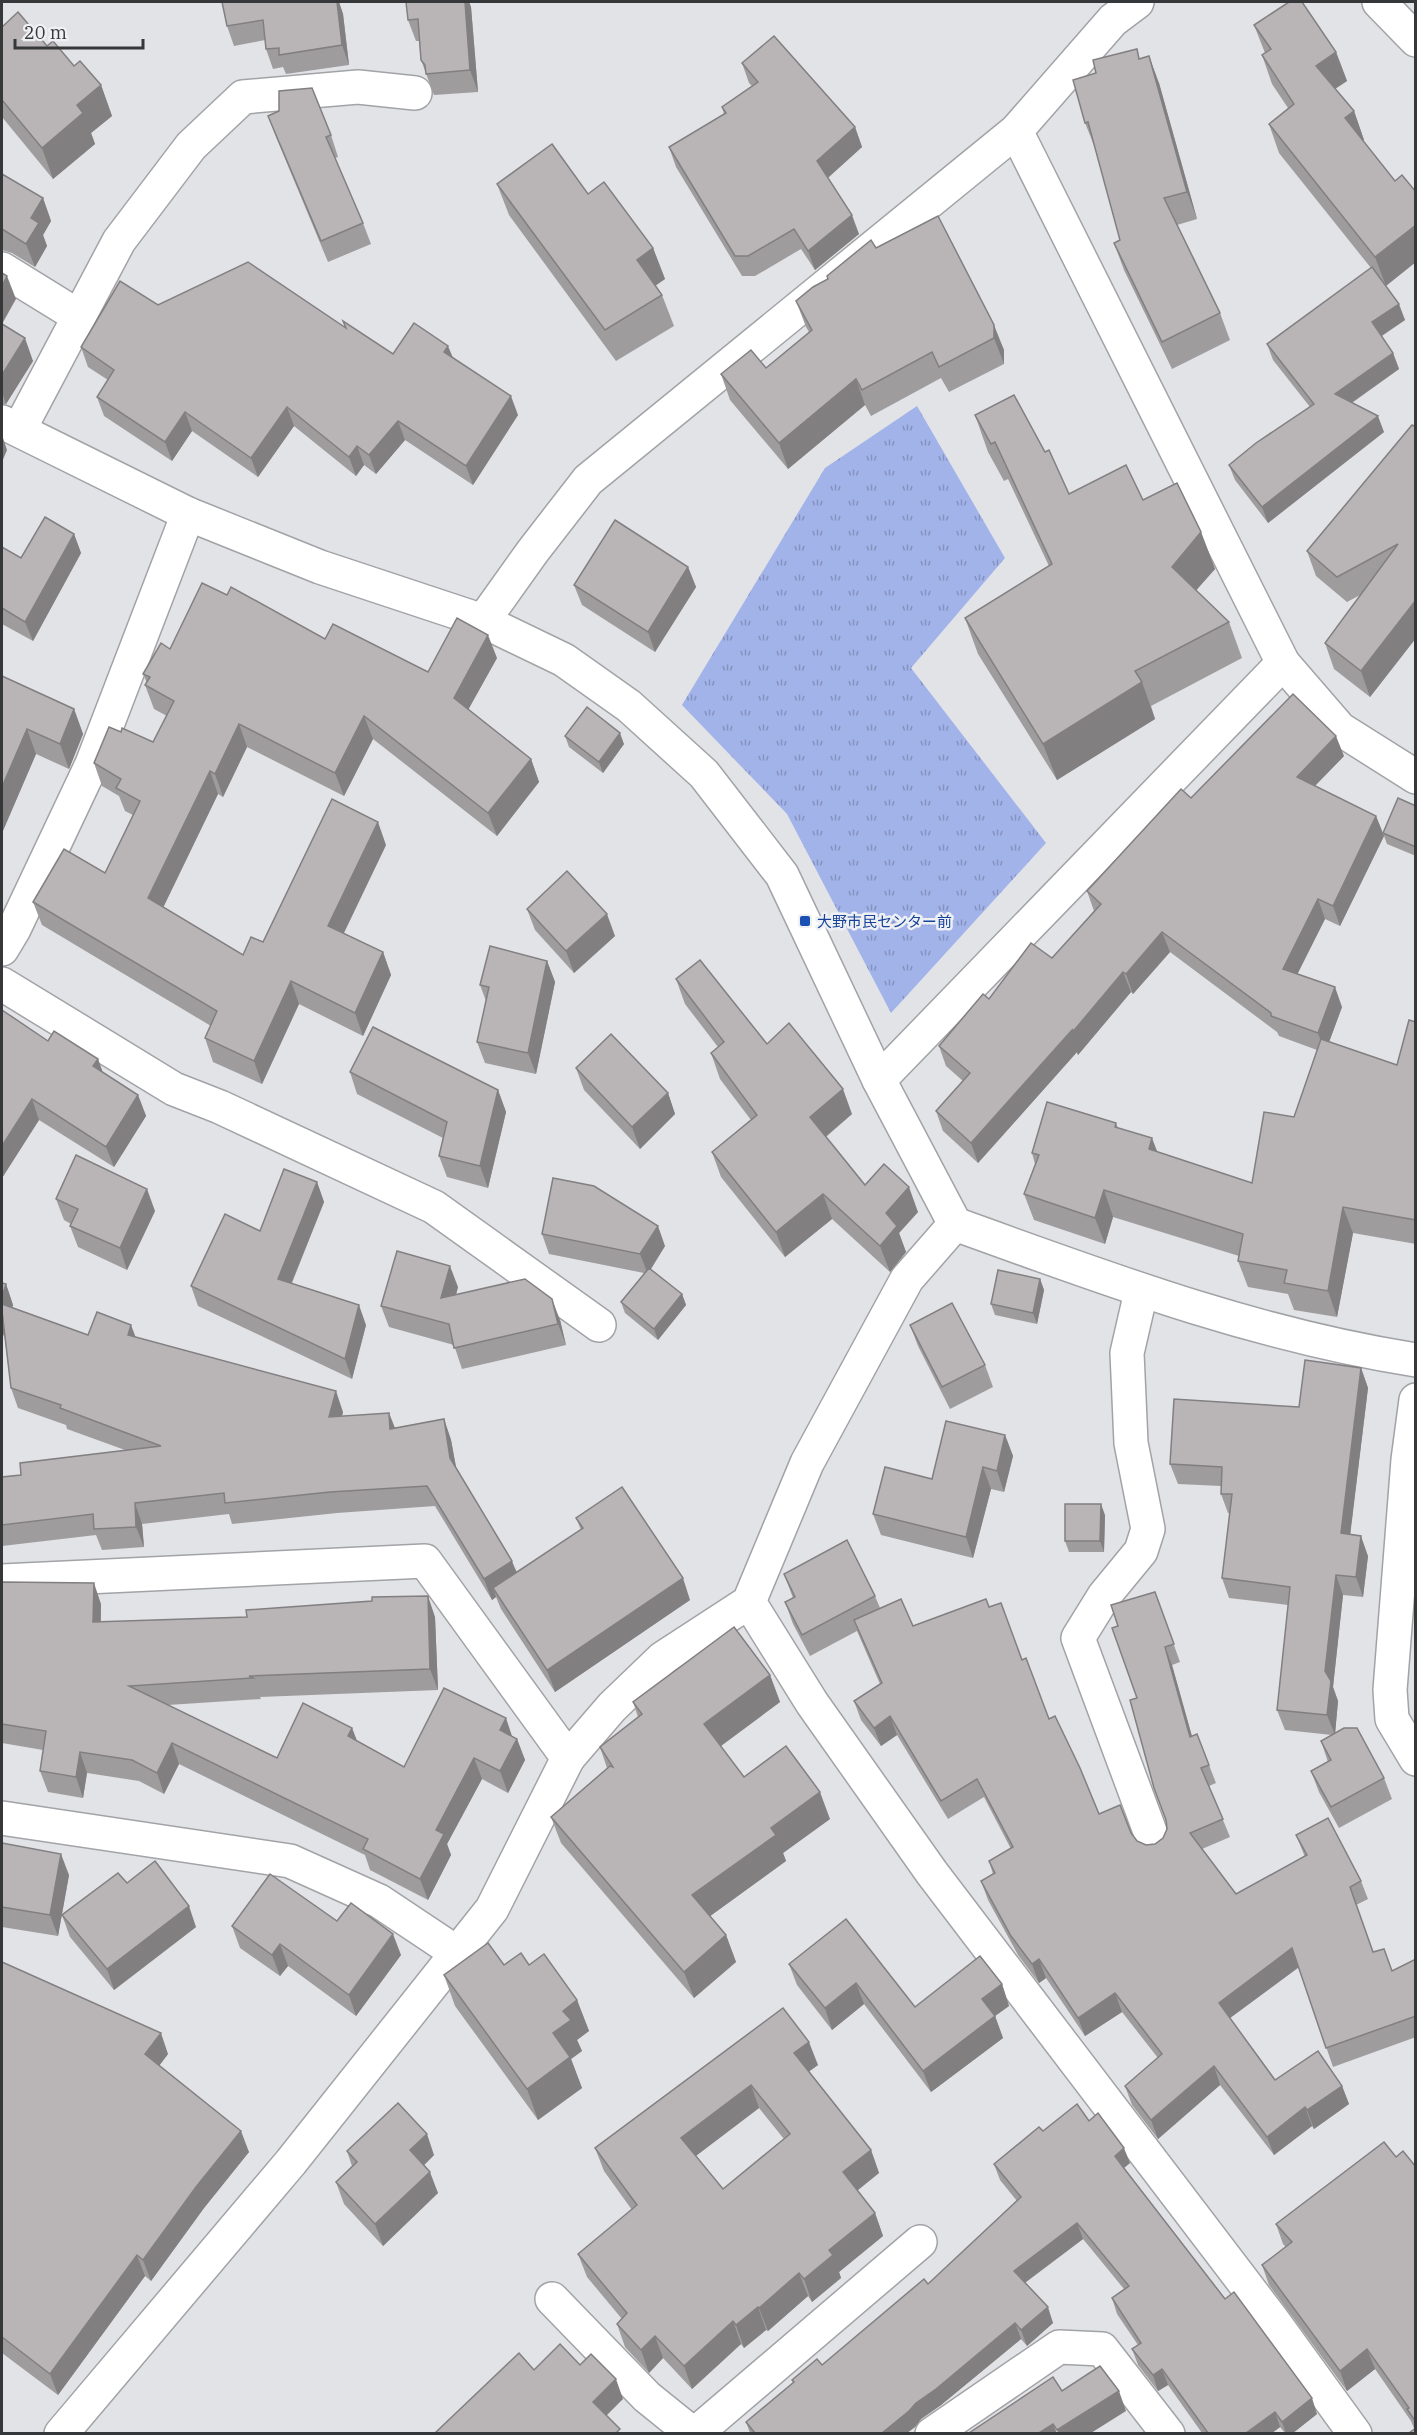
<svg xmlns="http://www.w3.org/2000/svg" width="1417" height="2435" font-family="'IBM Plex Serif','Noto Sans JP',serif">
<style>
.park{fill:url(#park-tufts)}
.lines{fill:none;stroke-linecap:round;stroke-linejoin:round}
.minor-casing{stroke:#a2a3a6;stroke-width:36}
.minor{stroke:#fff;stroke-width:33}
.wall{fill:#9f9c9d;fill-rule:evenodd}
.shaded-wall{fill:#827f80}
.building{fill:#b9b5b7;stroke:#827f80;stroke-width:1.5;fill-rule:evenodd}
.transit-dot{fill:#1a4fb4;stroke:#eff0f4;stroke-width:2}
.labels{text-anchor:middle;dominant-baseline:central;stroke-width:5;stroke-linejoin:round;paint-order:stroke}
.transit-label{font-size:15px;fill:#164399;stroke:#eff0f4;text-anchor:start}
</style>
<defs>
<pattern id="park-tufts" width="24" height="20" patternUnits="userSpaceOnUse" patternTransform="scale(1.5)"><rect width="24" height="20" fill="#a2b3ea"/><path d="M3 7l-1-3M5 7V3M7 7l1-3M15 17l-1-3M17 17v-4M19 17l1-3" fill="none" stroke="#8592bf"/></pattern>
</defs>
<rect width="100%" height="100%" fill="#e2e3e7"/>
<polygon class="park" points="917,406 1005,558 911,668 1046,843 891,1013 787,814 682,705 825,468"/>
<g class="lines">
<g class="minor-casing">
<g id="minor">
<polyline points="1379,2 1416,40"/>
<polyline points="1016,131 1283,663 1340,729 1416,777"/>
<polyline points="2,269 78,316"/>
<path d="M2 422 188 514 320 567 483 621 564 660 629 706 704 774 782 875 879 1080 955 1224C1107 1279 1256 1335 1416 1360"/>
<polyline points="19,430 119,241 191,146 243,97 358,87 415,93"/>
<polyline points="483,621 533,551 588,480 1016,131 1113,20 1137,2"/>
<polyline points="2,949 14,929 92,764 188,514"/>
<polyline points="2,984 174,1089 220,1107 434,1207 599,1325"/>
<polyline points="879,1080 1283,663"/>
<polyline points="1141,1292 1127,1353 1131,1443 1148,1529 1141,1551 1104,1596 1078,1638 1155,1845"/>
<polyline points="1416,1400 1408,1460 1390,1690 1392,1719 1416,1759"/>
<polyline points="2,1581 425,1561 568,1758"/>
<polyline points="749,1602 812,1703 932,1873 1271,2318 1355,2434"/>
<polyline points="2,1818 290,1861 379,1901 457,1953"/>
<polyline points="552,2299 647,2397 693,2434"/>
<polyline points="61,2434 291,2162 492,1909 568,1758 612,1707 663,1658 749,1602 807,1463 907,1279 955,1224"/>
<polyline points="695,2434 920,2242"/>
<polyline points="932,2434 1059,2347 1102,2349 1168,2434"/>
</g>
</g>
<use href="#minor" class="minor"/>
</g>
<g class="wall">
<polygon points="222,2 339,2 343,14 349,65 286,74 283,67 273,69 266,49 265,40 234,46 227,26"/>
<polygon points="465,2 469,2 471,7 478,92 434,95 421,60 419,41 416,41 408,20"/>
<polygon points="1254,25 1336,52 1347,81 1335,89 1354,111 1364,140 1363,140 1386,286 1405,320 1382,336 1393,353 1399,369 1352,403 1384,432 1268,523 1235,480 1229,465 1310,407 1273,360 1267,344 1371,268 1279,153 1269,124 1288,108 1272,84 1262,55 1265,53"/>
<polygon points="2,27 47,46 101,85 112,116 91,133 95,144 53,179 2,117"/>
<polygon points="1140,59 1159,83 1197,219 1177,225 1220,313 1230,340 1172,369 1124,270 1114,243 1120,240 1096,150 1085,123 1096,73"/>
<polygon points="742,63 855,127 862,147 828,178 859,234 815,270 801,249 755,276 742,276 676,167 669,147 724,114 722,107 752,86 749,83"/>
<polygon points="268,116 331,135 338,157 335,158 363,223 371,244 328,262 276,137"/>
<polygon points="2,174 43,198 51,221 43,235 47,246 35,267 12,253 2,250"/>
<polygon points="497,184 588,194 653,248 665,279 655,285 662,295 674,326 616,361 509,215"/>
<polygon points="938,216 1004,350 1004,364 949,392 941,378 871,416 865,405 788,469 730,400 721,374 766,368 809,332 806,327 796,301 828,279 827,276 876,248"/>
<polygon points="158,305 345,328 393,354 453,358 518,415 473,485 405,440 376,474 364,465 356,476 294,426 258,477 192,431 172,461 104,416 97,397 108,380 88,367 81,347"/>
<polygon points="2,324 33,361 6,404 2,405"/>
<polygon points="975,415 1045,452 1069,494 1143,500 1201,532 1215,569 1196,590 1229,622 1242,658 1151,706 1155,719 1057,780 978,654 965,618 1049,566 1008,479 1004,481 988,452"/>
<polygon points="1416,427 1416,638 1370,697 1334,669 1325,643 1360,595 1347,602 1316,576 1307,551"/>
<polygon points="74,534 81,553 33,641 2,624 2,547 21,558"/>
<polygon points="688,567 696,587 655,652 582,605 574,585"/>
<polygon points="227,595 325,639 428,672 497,658 468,709 531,759 539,782 497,836 373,739 344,796 247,747 223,797 218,794 163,908 243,955 263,942 386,845 344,933 383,952 391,975 363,1036 299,1004 262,1084 213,1062 205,1038 211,1026 42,925 33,902 105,873 133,815 125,811 119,796 102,786 94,763 121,732 153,742 167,716 154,709 145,685 147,683 143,674"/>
<polygon points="2,676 74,709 83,734 69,769 36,754 2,833"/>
<polygon points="565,736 624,744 603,773 569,747"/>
<polygon points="1344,756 1315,786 1376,816 1384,836 1340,926 1325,919 1297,974 1342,1007 1329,1042 1397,1065 1416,1022 1416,1244 1353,1233 1337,1317 1294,1310 1288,1294 1248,1287 1238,1261 1239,1256 1113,1217 1105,1244 1034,1220 1024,1194 1035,1164 1032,1153 1116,1123 1118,1128 1157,1152 1252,1183 1294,1117 1317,1050 1279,1036 1277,1032 1170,952 1133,994 1131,992 1078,1055 1077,1052 978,1163 943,1131 936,1111 963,1081 946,1066 939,1046 989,999 1052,958 1094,911 1087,891 1191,798"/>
<polygon points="1416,806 1416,856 1387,844 1383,833"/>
<polygon points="527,909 615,936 574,973 535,930"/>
<polygon points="547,961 555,982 536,1074 485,1063 477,1042 486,1001 480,985"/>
<polygon points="676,979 767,1044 852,1114 826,1137 865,1185 918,1212 899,1233 906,1252 890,1272 832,1219 785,1257 721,1177 712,1152 751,1120 720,1079 711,1053 718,1047 685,1004"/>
<polygon points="48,1041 98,1059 103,1073 138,1095 146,1116 114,1167 39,1120 2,1178"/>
<polygon points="576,1068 668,1093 675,1114 640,1149 584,1090"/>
<polygon points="350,1072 498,1090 506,1112 488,1188 447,1177 439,1156 443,1138 357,1094"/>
<polygon points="317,1182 324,1202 292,1283 366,1325 352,1379 198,1306 191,1286 260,1231"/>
<polygon points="56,1199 155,1211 127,1270 78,1247 70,1226 71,1224 64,1220"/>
<polygon points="542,1234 665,1246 650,1269 682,1294 686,1305 658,1340 625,1313 621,1302 644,1273 549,1254"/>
<polygon points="1040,1279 1044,1290 1037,1324 995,1315 991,1304"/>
<polygon points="2,1283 6,1284 13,1305 12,1308 88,1335 136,1337 343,1412 342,1416 389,1413 395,1428 444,1419 451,1440 456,1467 517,1572 581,1530 576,1518 690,1600 555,1692 501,1609 496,1597 492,1600 435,1506 337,1513 232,1524 229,1514 142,1524 144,1547 102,1550 96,1535 2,1546 2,1477 21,1475 125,1450 67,1429 66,1425 18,1408 11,1388 4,1332 2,1340"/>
<polygon points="458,1287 456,1295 560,1320 566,1345 462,1369 454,1345 389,1327 381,1306"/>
<polygon points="910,1325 985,1365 993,1387 950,1409 918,1346"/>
<polygon points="1361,1368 1368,1388 1350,1534 1368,1556 1363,1597 1343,1595 1333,1687 1338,1701 1335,1733 1384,1778 1392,1799 1339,1828 1319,1792 1311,1771 1328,1762 1321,1741 1332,1735 1285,1730 1277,1710 1288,1605 1229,1598 1222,1578 1230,1513 1228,1513 1221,1494 1221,1486 1178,1484 1170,1464 1299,1407"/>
<polygon points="1005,1435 1013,1456 1004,1492 991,1489 973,1558 881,1535 873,1514"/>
<polygon points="1105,1515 1104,1552 1069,1552 1065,1541"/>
<polygon points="784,1574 875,1596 880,1608 913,1626 989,1607 1022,1660 1049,1719 1099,1814 1131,1833 1137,1841 1146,1845 1155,1844 1163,1838 1167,1829 1166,1821 1137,1698 1118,1626 1155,1592 1180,1662 1172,1665 1192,1736 1209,1765 1216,1783 1209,1786 1230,1837 1202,1849 1236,1894 1305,1857 1296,1835 1361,1881 1368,1899 1356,1905 1373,1952 1392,1971 1416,1959 1416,2037 1333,2067 1299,1967 1230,2018 1275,2080 1342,2086 1349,2104 1314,2129 1312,2126 1274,2155 1220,2085 1158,2139 1132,2105 1125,2086 1158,2058 1122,2012 1085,2036 1046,1978 1039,1983 1018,1955 988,1900 981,1881 993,1874 989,1861 1011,1849 984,1797 948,1819 897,1735 881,1746 861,1720 854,1701 880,1684 857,1631 810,1656 793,1624 785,1602 793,1598"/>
<polygon points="2,1582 101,1604 101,1622 435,1617 438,1690 260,1697 261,1699 168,1705 277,1758 352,1728 357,1741 404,1767 512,1736 517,1739 525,1760 508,1793 482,1779 447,1844 451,1855 428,1900 370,1870 365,1855 179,1764 164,1794 139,1781 87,1773 83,1798 48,1792 40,1771 43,1750 2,1743"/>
<polygon points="770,1675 780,1702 721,1746 744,1777 830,1819 783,1853 786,1861 710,1916 726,1935 736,1962 694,1998 561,1843 551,1817 607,1768 600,1747 638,1717 633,1702"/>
<polygon points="2,1843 69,1875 58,1936 2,1927"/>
<polygon points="127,1883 196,1927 114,1990 70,1937 62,1915"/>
<polygon points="846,1919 915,2007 1002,1984 1009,2006 995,2016 1003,2038 931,2092 864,2004 832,2030 797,1985 789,1964"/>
<polygon points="337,1921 401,1955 356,2016 288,1966 280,1976 240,1948 232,1926"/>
<polygon points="2,1962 168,2054 159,2066 249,2152 204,2208 151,2281 145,2276 58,2395 2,2353"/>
<polygon points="504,1965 529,1965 577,2000 589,2031 577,2040 582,2051 571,2059 582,2088 538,2120 455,2006 444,1975"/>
<path d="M783 2008 818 2065 809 2071 871 2150 879 2173 857 2190 875 2213 883 2236 839 2272 841 2278 812 2302 808 2296 768 2331 766 2330 744 2348 741 2344 692 2389 663 2358 649 2373 625 2347 617 2324 622 2319 587 2277 578 2254 632 2210 604 2171 595 2148ZM759 2108 784 2139 723 2189 696 2156Z"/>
<polygon points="1089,2121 1130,2163 1124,2168 1225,2299 1317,2414 1293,2433 1285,2433 1280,2427 1272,2433 1202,2433 1168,2385 1158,2391 1138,2365 1132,2349 1138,2345 1117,2314 1112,2298 1124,2289 1083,2239 1025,2283 1053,2323 1027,2346 1021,2339 941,2405 921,2419 915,2427 907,2433 750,2433 746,2422 793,2383 792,2380 822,2365 928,2284 1017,2201 1000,2180 994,2164 1043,2131"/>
<polygon points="347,2151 434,2155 424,2165 438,2193 383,2246 344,2204 336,2182 352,2166"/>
<polygon points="1396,2157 1416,2167 1416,2433 1411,2421 1375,2369 1347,2391 1269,2285 1262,2265 1286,2247 1283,2244 1276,2224"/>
</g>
<g class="shaded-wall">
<polygon points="337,2 339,2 343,14 349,65 342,45"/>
<polygon points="465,2 469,2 471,7 478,92 470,70"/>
<polygon points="1336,52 1347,81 1327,94 1316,66"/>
<polygon points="1149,56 1159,83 1197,219 1187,192"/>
<polygon points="101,85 112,116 91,133 95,144 53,179 42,148 77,105"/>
<polygon points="1354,111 1364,140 1355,147 1345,118"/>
<polygon points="855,127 862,147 824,181 817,161"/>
<polygon points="43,198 51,221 43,235 47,246 35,267 26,244 31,218"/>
<polygon points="852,215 859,234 815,270 808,251"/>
<polygon points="1416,225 1416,262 1386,286 1375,257"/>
<polygon points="653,248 665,279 648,291 637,260"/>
<polygon points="7,276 16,299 2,324 2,286"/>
<polygon points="1399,304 1405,320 1378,338 1372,322"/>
<polygon points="994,325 1004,350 1004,364 994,338"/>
<polygon points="25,338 33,361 6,404 2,392 2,375"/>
<polygon points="448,346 456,365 444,352"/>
<polygon points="1393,353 1399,369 1341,410 1335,394"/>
<polygon points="856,379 865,405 788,469 779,443"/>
<polygon points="511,396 518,415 473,485 466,466"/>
<polygon points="287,407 294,426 258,477 251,458"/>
<polygon points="185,412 192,431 172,461 165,442"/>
<polygon points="1378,416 1384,432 1268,523 1262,507"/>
<polygon points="398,421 405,440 376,474 369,455"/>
<polygon points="2,435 7,450 2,462"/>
<polygon points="357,446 364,465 356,476 349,457"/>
<polygon points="1201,532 1215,569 1185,603 1172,567"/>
<polygon points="74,534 81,553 33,641 25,622"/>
<polygon points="688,567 696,587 655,652 648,632"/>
<polygon points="1416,600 1416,638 1370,697 1361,671"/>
<polygon points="488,635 497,658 462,721 454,698"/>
<polygon points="1142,682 1155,719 1057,780 1043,744"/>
<polygon points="74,709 83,734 69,769 60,744"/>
<polygon points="364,716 373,739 344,796 335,773"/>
<polygon points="239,724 247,747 223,797 215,774"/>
<polygon points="27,729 36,754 2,833 2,787"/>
<polygon points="620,733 624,744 603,773 599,762"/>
<polygon points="1336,736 1344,756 1304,797 1297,777"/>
<polygon points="531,759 539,782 497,836 488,813"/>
<polygon points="210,771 218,794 156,922 148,898"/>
<polygon points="1376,816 1384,836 1340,926 1333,906"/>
<polygon points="378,822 386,845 336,949 328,926"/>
<polygon points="1318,899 1325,919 1290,989 1283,969"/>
<polygon points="607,914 615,936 574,973 566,951"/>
<polygon points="1162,932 1170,952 1133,994 1126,974"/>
<polygon points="383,952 391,975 363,1036 355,1013"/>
<polygon points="547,961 555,982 536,1074 528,1053"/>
<polygon points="1123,972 1131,992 1078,1055 1077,1052 978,1163 971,1143"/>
<polygon points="291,981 299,1004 262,1084 254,1061"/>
<polygon points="1335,987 1342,1007 1325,1053 1318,1033"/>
<polygon points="98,1059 105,1079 93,1066"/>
<polygon points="843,1089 852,1114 819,1142 810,1117"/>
<polygon points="498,1090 506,1112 488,1188 480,1166"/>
<polygon points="668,1093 675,1114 640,1149 632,1127"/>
<polygon points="138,1095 146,1116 114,1167 106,1147"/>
<polygon points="32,1099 39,1120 2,1178 2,1146"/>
<polygon points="1152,1138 1162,1164 1149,1149"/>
<polygon points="317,1182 324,1202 285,1299 278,1279"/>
<polygon points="909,1187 918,1212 899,1233 906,1252 890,1272 880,1246 886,1213"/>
<polygon points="147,1189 155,1211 127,1270 120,1248"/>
<polygon points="1104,1190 1113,1217 1105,1244 1095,1218"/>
<polygon points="823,1194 832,1219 785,1257 776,1232"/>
<polygon points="1343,1207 1353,1233 1337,1317 1328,1291"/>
<polygon points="658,1226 665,1246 648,1274 640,1254"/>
<polygon points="450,1266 458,1287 449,1320 441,1298"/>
<polygon points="1040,1279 1044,1290 1037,1324 1033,1313"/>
<polygon points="6,1284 13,1305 2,1340 2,1297"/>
<polygon points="682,1294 686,1305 658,1340 654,1329"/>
<polygon points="552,1299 560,1320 566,1345 558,1324"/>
<polygon points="359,1305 366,1325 352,1379 345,1359"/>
<polygon points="131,1325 139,1346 128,1335"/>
<polygon points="1361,1368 1368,1388 1348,1553 1341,1533"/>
<polygon points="336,1391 343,1412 336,1438 329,1417"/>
<polygon points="389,1413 397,1434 390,1429"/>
<polygon points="444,1419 451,1440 458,1478 450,1458"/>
<polygon points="1005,1435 1013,1456 1004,1492 997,1471"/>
<polygon points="983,1467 991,1489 973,1558 966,1537"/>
<polygon points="135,1503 142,1524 144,1547 136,1527"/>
<polygon points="1101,1504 1105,1515 1104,1552 1100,1541"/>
<polygon points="1361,1536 1368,1556 1363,1597 1356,1577"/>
<polygon points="512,1561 520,1581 493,1588 496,1597 492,1600 484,1579"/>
<polygon points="1336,1575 1343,1595 1333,1687 1338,1701 1335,1735 1327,1715 1325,1671"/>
<polygon points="683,1578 690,1600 555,1692 547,1670"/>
<polygon points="94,1583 101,1604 100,1643 93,1622"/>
<polygon points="428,1596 435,1617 438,1690 430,1669"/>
<polygon points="1165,1647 1172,1665 1197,1755 1190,1737"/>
<polygon points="770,1675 780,1702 714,1751 704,1724"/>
<polygon points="890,1716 897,1735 881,1746 874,1728"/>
<polygon points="506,1718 513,1739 500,1730"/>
<polygon points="352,1728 360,1749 348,1736"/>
<polygon points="517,1739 525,1760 508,1793 500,1771"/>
<polygon points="172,1743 179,1764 164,1794 157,1773"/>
<polygon points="80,1752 87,1773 83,1798 76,1777"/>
<polygon points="474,1758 482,1779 447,1844 451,1855 428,1900 420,1879 436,1830"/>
<polygon points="820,1792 830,1819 783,1853 786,1861 702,1922 692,1895 771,1828"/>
<polygon points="61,1854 69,1875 58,1936 50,1915"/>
<polygon points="189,1906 196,1927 114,1990 107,1969"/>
<polygon points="393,1934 401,1955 356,2016 349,1995"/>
<polygon points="726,1935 736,1962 694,1998 684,1972"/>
<polygon points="280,1944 288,1966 280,1976 272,1955"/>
<polygon points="1292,1948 1299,1967 1226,2021 1219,2003"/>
<polygon points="1039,1959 1046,1978 1039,1983 1032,1964"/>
<polygon points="856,1983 864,2004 832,2030 825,2008"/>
<polygon points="1002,1984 1009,2006 995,2016 1003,2038 931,2092 923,2071 982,1999"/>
<polygon points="1115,1993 1122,2012 1085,2036 1078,2018"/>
<polygon points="577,2000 589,2031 577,2040 582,2051 571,2059 582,2088 538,2120 527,2089 563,2011"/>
<polygon points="161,2033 168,2054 152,2075 145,2054"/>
<polygon points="809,2042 818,2065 803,2076 794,2053"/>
<polygon points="1214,2066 1220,2085 1158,2139 1151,2120"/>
<polygon points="751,2085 759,2108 689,2161 681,2138"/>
<polygon points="1342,2086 1349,2104 1314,2129 1307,2110"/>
<polygon points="1305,2107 1312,2126 1274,2155 1267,2137"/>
<polygon points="241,2131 249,2152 204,2208 151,2281 143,2260 196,2187"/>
<polygon points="427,2134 434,2155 418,2171 410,2150"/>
<polygon points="1124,2148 1130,2163 1120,2171 1115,2156"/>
<polygon points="871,2150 879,2173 852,2195 843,2172"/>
<polygon points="430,2172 438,2193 383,2246 375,2224"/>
<polygon points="875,2213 883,2236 839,2272 841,2278 812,2302 804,2279 829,2250"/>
<polygon points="1077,2223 1083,2239 1019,2287 1014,2271"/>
<polygon points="137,2255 145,2276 58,2395 50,2374"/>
<polygon points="799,2273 808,2296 768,2331 759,2308"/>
<polygon points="758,2307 766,2330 744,2348 736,2325"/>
<polygon points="1048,2307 1053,2323 1027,2346 1021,2330"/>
<polygon points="733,2321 741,2344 692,2389 684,2366"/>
<polygon points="1015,2323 1021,2339 941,2405 921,2419 915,2427 907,2433 882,2433 916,2403"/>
<polygon points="655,2336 663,2358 649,2373 641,2350"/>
<polygon points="1367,2349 1375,2369 1347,2391 1340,2371"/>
<polygon points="1162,2369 1168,2385 1158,2391 1153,2375"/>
<polygon points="616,2379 623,2399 600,2422 593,2402"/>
<polygon points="1119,2391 1126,2411 1091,2433 1058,2433 1057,2430"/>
<polygon points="1312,2398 1317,2414 1293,2433 1286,2433 1282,2422"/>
<polygon points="1275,2412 1280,2427 1272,2433 1246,2433"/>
<polygon points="1053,2424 1057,2433 1039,2433"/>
</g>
<g class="building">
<polygon points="222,2 337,2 342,45 279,55 279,48 266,49 263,20 227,26"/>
<polygon points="406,2 465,2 470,70 426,74 425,65 421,60 418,19 408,20"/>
<polygon points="1289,2 1302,2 1336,52 1316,66 1354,111 1345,118 1395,181 1402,175 1416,192 1416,225 1375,257 1269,124 1294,104 1262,55 1271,49 1254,25"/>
<polygon points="18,12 47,46 53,41 74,66 80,61 101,85 77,105 83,113 42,148 2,100 2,27"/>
<polygon points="774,36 855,127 817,161 852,215 808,251 794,229 748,256 735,256 669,147 726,113 722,107 758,82 742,63"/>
<polygon points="1137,49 1139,59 1149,56 1187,192 1164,198 1220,313 1162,342 1114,243 1120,240 1088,122 1085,123 1073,80 1096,73 1093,60"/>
<polygon points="312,88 331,135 326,137 363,223 321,241 268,116 279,111 279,91"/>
<polygon points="552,144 588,194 604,182 653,248 637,260 662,295 605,330 497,184"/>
<polygon points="2,174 43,198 31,218 39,223 26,244 2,229"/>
<polygon points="938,216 994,325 994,338 939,367 932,352 862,390 856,379 779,443 721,374 751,350 766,368 812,330 796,301 813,287 828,279 827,276 871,240 876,248"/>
<polygon points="248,262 346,328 343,321 393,354 414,323 448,346 444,352 511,396 466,466 398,421 369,455 357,446 349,457 287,407 251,458 185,412 165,442 97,397 114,370 81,347 120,281 158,305"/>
<polygon points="1372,267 1399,304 1372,322 1393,353 1335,394 1378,416 1262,507 1229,465 1256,443 1314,404 1267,344"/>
<polygon points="2,273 7,276 2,286"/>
<polygon points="2,324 25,338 2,375"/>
<polygon points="1014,395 1045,452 1049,450 1069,494 1126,465 1143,500 1177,483 1201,532 1172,567 1229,622 1135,671 1142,682 1043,744 965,618 1052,564 995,442 991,444 975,415"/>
<polygon points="1412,425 1416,427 1416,600 1361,671 1325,643 1398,544 1337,577 1307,551"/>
<polygon points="45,517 74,534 25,622 2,608 2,547 21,558"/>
<polygon points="615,520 688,567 648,632 574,585"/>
<polygon points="202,583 227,595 231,587 325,639 333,624 428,672 457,618 488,635 454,698 531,759 488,813 364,716 335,773 239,724 215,774 210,771 148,898 243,955 251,937 263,942 332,799 378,822 328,926 383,952 355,1013 291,981 254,1061 205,1038 217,1011 33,902 64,849 105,873 140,801 116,788 121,779 94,763 109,727 121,732 122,728 153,742 174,701 145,685 150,677 143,674 161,643 170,649"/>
<polygon points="2,676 74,709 60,744 27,729 2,787"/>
<polygon points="1293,694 1336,736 1297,777 1376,816 1333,906 1318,899 1283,969 1335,987 1318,1033 1271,1016 1271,1013 1162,932 1126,974 1123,972 1071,1034 1073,1029 971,1143 936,1111 970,1073 939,1046 983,994 989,999 1031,943 1052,958 1101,904 1087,891 1181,789 1191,798"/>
<polygon points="587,707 620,733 599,762 565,736"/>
<polygon points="1398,798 1416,806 1416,847 1383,833"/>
<polygon points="567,871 607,914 566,951 527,909"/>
<polygon points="490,946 547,961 528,1053 477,1042 489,987 480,985"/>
<polygon points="700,960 767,1044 789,1023 843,1089 810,1117 865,1185 884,1164 909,1187 886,1213 897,1226 880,1246 823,1194 776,1232 712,1152 757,1115 711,1053 724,1042 676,979"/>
<polygon points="2,1010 48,1041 54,1031 98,1059 93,1066 138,1095 106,1147 32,1099 2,1146"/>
<polygon points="1409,1020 1416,1022 1416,1220 1343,1207 1328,1291 1284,1283 1287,1270 1238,1261 1243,1234 1104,1190 1095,1218 1024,1194 1039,1155 1032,1153 1047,1102 1116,1123 1115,1127 1152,1138 1149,1149 1252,1183 1264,1112 1294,1117 1321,1039 1397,1065"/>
<polygon points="373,1027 498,1090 480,1166 439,1156 447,1122 350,1072"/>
<polygon points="611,1034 668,1093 632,1127 576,1068"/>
<polygon points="76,1155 147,1189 120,1248 70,1226 78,1209 56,1199"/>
<polygon points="284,1169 317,1182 278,1279 359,1305 345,1359 191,1286 225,1214 260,1231"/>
<polygon points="553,1178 594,1186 658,1226 640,1254 542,1234"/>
<polygon points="397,1251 450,1266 441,1298 525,1279 552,1299 558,1324 454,1348 449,1324 381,1306"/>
<polygon points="649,1268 682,1294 654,1329 621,1302"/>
<polygon points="998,1270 1040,1279 1033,1313 991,1304"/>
<polygon points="2,1283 6,1284 2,1297"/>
<polygon points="952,1303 985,1365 942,1387 910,1325"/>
<polygon points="2,1304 88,1335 97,1312 131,1325 128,1335 336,1391 329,1417 389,1413 390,1429 444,1419 450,1458 512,1561 484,1579 427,1486 330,1492 225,1503 224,1493 135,1503 136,1527 94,1529 93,1514 2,1525 2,1477 21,1475 20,1463 161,1446 60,1408 61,1405 11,1388 2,1311"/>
<polygon points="1305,1360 1361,1368 1341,1533 1361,1536 1356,1577 1336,1575 1325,1671 1331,1681 1327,1715 1277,1710 1290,1587 1222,1578 1232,1494 1221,1494 1222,1467 1170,1464 1174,1399 1299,1407"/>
<polygon points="946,1421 1005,1435 997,1471 983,1467 966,1537 873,1514 885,1467 932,1479"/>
<polygon points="622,1487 683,1578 547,1670 493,1588 583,1528 576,1518"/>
<polygon points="1065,1504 1101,1504 1100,1541 1065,1541"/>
<polygon points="847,1540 875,1596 802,1635 785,1602 795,1597 784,1574"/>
<polygon points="2,1582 94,1583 93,1622 247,1617 246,1610 372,1601 372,1597 428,1596 430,1669 249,1676 253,1678 129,1686 277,1758 303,1703 352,1728 348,1736 404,1767 444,1688 506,1718 500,1730 517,1739 500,1771 474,1758 436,1830 444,1834 420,1879 363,1849 368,1839 172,1743 157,1773 132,1760 80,1752 76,1777 40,1771 46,1731 2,1724"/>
<polygon points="1155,1592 1174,1644 1165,1647 1190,1737 1197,1734 1209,1765 1201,1768 1223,1819 1190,1833 1236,1894 1307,1855 1296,1835 1328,1818 1361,1881 1350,1887 1373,1952 1384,1949 1392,1971 1416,1959 1416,2016 1326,2048 1292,1948 1219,2003 1275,2080 1318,2051 1342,2086 1307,2110 1305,2107 1267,2137 1214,2066 1151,2120 1125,2086 1162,2054 1115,1993 1078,2018 1039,1959 1032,1964 1011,1936 981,1881 995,1873 989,1861 1013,1847 977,1779 941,1801 890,1716 874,1728 854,1701 882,1683 854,1620 901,1599 913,1626 986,1599 989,1607 1001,1603 1022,1660 1026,1658 1049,1719 1055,1716 1080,1768 1099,1814 1120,1805 1131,1833 1137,1841 1146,1845 1155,1844 1163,1838 1167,1829 1166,1820 1154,1788 1130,1700 1137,1698 1112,1628 1118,1626 1111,1605"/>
<polygon points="734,1627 770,1675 704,1724 744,1777 786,1746 820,1792 771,1828 776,1835 692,1895 726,1935 684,1972 551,1817 610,1766 613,1767 600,1747 642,1714 633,1702"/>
<polygon points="1344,1728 1357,1728 1384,1778 1331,1807 1311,1771 1331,1760 1321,1741"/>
<polygon points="2,1843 61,1854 50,1915 2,1907"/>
<polygon points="155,1861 189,1906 107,1969 62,1915 118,1873 127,1883"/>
<polygon points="270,1874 337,1921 351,1903 393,1934 349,1995 280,1944 272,1955 232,1926"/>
<polygon points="846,1919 915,2007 980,1956 1002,1984 982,1999 995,2016 923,2071 856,1983 825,2008 789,1964"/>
<polygon points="488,1943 504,1965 521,1953 529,1965 544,1954 577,2000 563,2011 571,2020 553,2033 570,2057 527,2089 444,1975"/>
<polygon points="2,1962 161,2033 145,2054 241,2131 196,2187 143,2260 137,2255 50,2374 2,2337"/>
<path d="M783 2008 809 2042 794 2053 871 2150 843 2172 875 2213 829 2250 833 2255 804 2279 799 2273 759 2308 758 2307 736 2325 733 2321 684 2366 655 2336 641 2350 617 2324 627 2313 578 2254 637 2205 595 2148ZM751 2085 790 2134 723 2189 681 2138Z"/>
<polygon points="398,2103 427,2134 410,2150 430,2172 375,2224 336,2182 357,2162 347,2151"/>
<polygon points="1077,2104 1089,2121 1098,2113 1124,2148 1115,2156 1123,2167 1225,2299 1234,2292 1312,2398 1282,2422 1275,2412 1246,2433 1208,2433 1162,2369 1153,2375 1132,2349 1141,2343 1112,2298 1129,2286 1077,2223 1014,2271 1048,2307 1021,2330 1015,2323 936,2389 916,2403 909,2411 882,2433 755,2433 746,2422 794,2382 792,2380 817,2359 822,2365 924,2279 928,2284 1021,2197 994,2164 1039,2127 1043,2131"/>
<polygon points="1384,2142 1396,2157 1403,2151 1416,2167 1416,2422 1407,2409 1409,2408 1367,2349 1340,2371 1262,2265 1292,2242 1276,2224"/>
<polygon points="560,2344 580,2365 591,2354 616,2379 593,2402 620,2429 616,2433 435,2433 519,2353 534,2370"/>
<polygon points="1100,2366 1119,2391 1057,2430 1053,2424 1039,2433 969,2433 1053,2377 1062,2391"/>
<polygon points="1416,2428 1416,2433 1409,2433"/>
</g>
<rect class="transit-dot" x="799" y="915" width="12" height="12" rx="3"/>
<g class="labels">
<g class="transit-label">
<text x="817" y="921">大野市民センター前</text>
</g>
</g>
<rect width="1417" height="2435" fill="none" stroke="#363738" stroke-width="6"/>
<path d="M15 39v9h128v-9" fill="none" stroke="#363738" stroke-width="3"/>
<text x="24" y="39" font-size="18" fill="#363738" stroke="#eff0f4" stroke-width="4.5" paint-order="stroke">20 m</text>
</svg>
